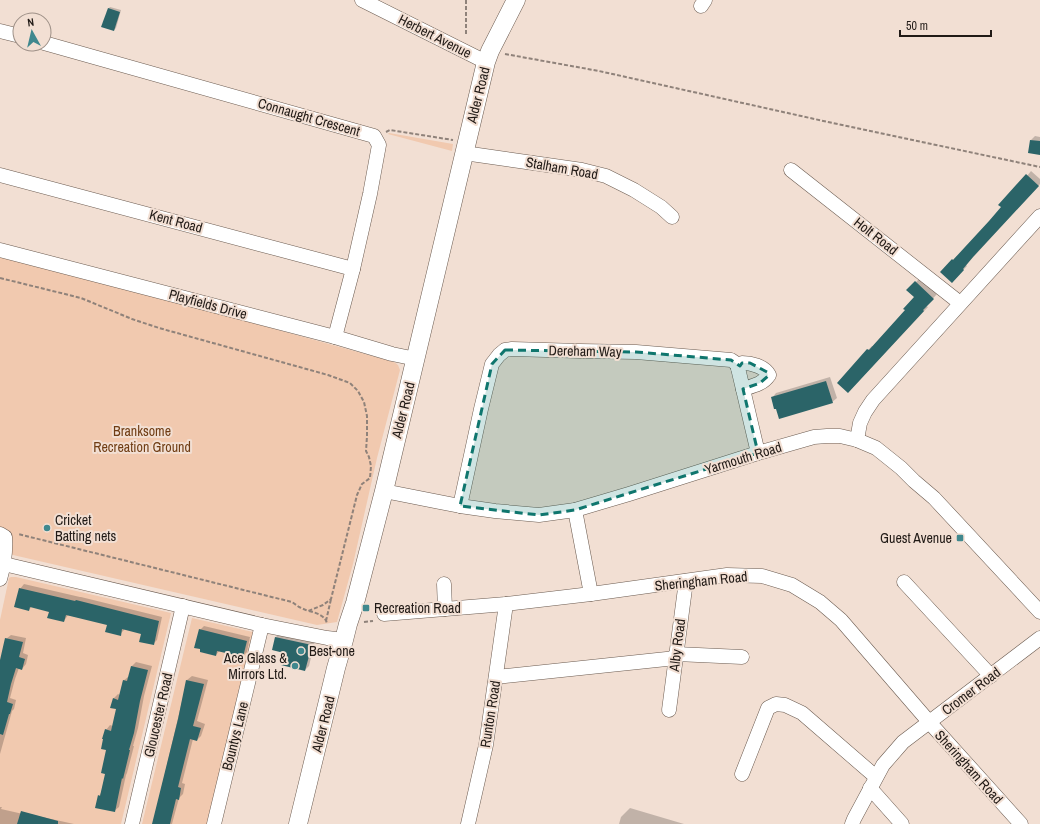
<svg xmlns="http://www.w3.org/2000/svg" width="1040" height="824" font-family="'Archivo Narrow',sans-serif">
<style>
.green{fill:#f1c9af}
.shadow{fill:#0003}
.building{fill:#2b6468}
.lines{fill:none;stroke-linecap:round;stroke-linejoin:round}
.minor-casing{stroke:#6b5b50;stroke-width:15}
.major-casing{stroke:#6b5b50;stroke-width:19}
.path{stroke:#8f827a;stroke-width:2;stroke-dasharray:4 2;stroke-linecap:butt}
.minor{stroke:#fff;stroke-width:14}
.major{stroke:#fff;stroke-width:18}
.marked{fill:#0f766e;fill-opacity:0.2;stroke:#0f766e;stroke-width:3;stroke-dasharray:8 5;stroke-linejoin:round}
.poi-dot{fill:#40888e;stroke:#f2dfd3;stroke-width:1.5}
.labels{text-anchor:middle;dominant-baseline:central;stroke-width:4;stroke-linejoin:round;paint-order:stroke}
.street-label{font-size:14px;fill:#211a16;stroke:#f2dfd3}
.park-label{font-size:14px;fill:#703d14;stroke:#f2dfd3}
.poi-label{font-size:14px;fill:#211a16;stroke:#f2dfd3;text-anchor:start}
</style>
<rect width="100%" height="100%" fill="#f2dfd3"/>
<g class="green">
<polygon points="389,133 453,144 452,151 388,134"/>
<polygon points="0,254 145,293 394,362 398,365 400,370 377,458 353,564 337,622 317,625 0,552"/>
<polygon points="11,577 16,577 171,613 121,824 0,824 0,620 9,578"/>
<polygon points="192,618 257,633 210,824 142,824"/>
</g>
<g class="shadow">
<polygon points="110,7 121,10 116,28 114,30 108,9"/>
<polygon points="1035,136 1040,137 1040,154 1031,140"/>
<polygon points="1031,171 1040,179 1040,184 966,265 967,266 952,282 942,272 957,256 958,257 990,222"/>
<polygon points="920,278 937,294 926,306 928,307 852,388 868,350 872,346 873,346 906,310 915,297 908,290"/>
<polygon points="830,377 837,398 832,402 772,398 776,393"/>
<polygon points="24,584 80,597 81,597 162,617 157,640 153,644 142,633 125,629 120,634 108,624 68,615 64,621 50,611 32,606 29,610 20,589"/>
<polygon points="204,626 250,637 247,652 243,656 220,650 216,655 202,648 200,630"/>
<polygon points="280,633 315,641 309,666 305,670 285,652 273,650 276,637"/>
<polygon points="11,635 26,638 23,653 28,655 26,664 22,669 19,668 15,679 10,698 16,700 14,709 12,711 0,754 0,664 6,639"/>
<polygon points="136,662 152,666 144,696 138,728 133,746 134,746 127,773 126,775 119,807 114,811 99,796 101,793 106,774 107,749 106,730 110,725 113,726 117,708 113,699 118,694 120,695 123,681 128,677 129,677 132,666"/>
<polygon points="192,676 208,680 197,721 205,724 201,736 197,740 193,739 182,783 185,784 183,794 179,798 172,824 153,824 187,680"/>
<polygon points="0,807 2,807 1,809 23,814 24,813 74,824 0,824"/>
<polygon points="630,808 684,824 619,824 621,817"/>
</g>
<g class="building">
<polygon points="108,8 120,12 114,31 101,27"/>
<polygon points="1030,140 1040,141 1040,155 1028,153"/>
<polygon points="1026,174 1039,186 973,257 963,269 964,270 952,283 940,272 952,259 953,260 989,221 1001,207 998,205"/>
<polygon points="915,281 934,299 923,310 924,311 848,393 837,383 867,349 869,350 905,310 903,309 914,297 906,290"/>
<polygon points="826,381 833,403 779,419 776,409 774,409 771,397"/>
<polygon points="19,588 75,601 76,600 159,621 154,645 139,642 141,634 122,629 121,636 105,632 107,625 66,615 64,622 47,618 49,612 30,607 29,611 14,607"/>
<polygon points="199,629 247,641 243,657 217,651 216,656 200,652 200,649 194,648"/>
<polygon points="275,637 312,645 305,671 281,665 284,653 272,650"/>
<polygon points="5,638 23,642 19,657 25,659 22,670 16,668 11,684 7,702 13,704 10,714 9,714 3,735 0,734 0,660"/>
<polygon points="131,666 148,670 140,701 134,733 129,750 130,750 123,779 122,778 115,812 95,808 98,795 100,796 105,774 101,773 106,750 101,749 103,739 102,739 105,729 111,731 116,709 110,708 113,698 118,700 123,680 127,681"/>
<polygon points="186,680 204,684 193,726 201,728 197,741 190,739 178,787 181,788 179,800 176,799 170,824 152,824 178,719"/>
<polygon points="21,811 58,821 58,824 17,824"/>
</g>
<g class="lines">
<g class="minor-casing">
<g id="minor">
<polyline points="362,0 486,62"/>
<polyline points="701,6 705,0"/>
<polyline points="0,31 20,36"/>
<polyline points="44,43 374,136 379,145 370,194 353,269 335,337"/>
<polyline points="464,153 582,170 606,176 634,190 661,207 672,217"/>
<polyline points="791,170 960,303"/>
<polyline points="0,175 353,269"/>
<polyline points="0,250 335,337 392,354 416,359"/>
<path d="M738 368 742 363C751 363 764 366 769 375 763 384 753 386 743 389"/>
<polyline points="857,440 860,423 865,412 873,400 1040,216"/>
<polyline points="384,491 460,506 495,511 539,515 575,510 629,494 758,453 814,437 827,436 840,436 857,440 876,448 901,468 914,481 934,498 1040,612"/>
<polyline points="460,506 481,409 492,364 499,355 505,350 512,349 580,351 636,352 731,360 737,364 738,368 758,453"/>
<polyline points="575,510 591,594"/>
<path d="M0 534 5 537C6 551 4 565 0 579"/>
<polyline points="0,563 262,625 327,638 344,640"/>
<polyline points="904,582 991,676"/>
<polyline points="444,584 445,609"/>
<polyline points="384,614 506,604 591,594 727,575 762,576 792,585 820,602 841,620 930,723 1021,824"/>
<polyline points="676,654 742,657"/>
<polyline points="496,677 676,658"/>
<polyline points="669,710 686,581"/>
<polyline points="742,774 768,708 776,704 785,705 802,713 876,777"/>
<polyline points="870,788 902,824"/>
<polyline points="132,824 183,606"/>
<polyline points="214,824 262,625"/>
<polyline points="468,824 486,745 506,604"/>
<polyline points="852,824 854,819 883,765 903,742 1040,638"/>
</g>
</g>
<g class="major-casing">
<polyline id="major" points="298,824 336,668 344,640 348,624 355,603 384,491 486,62 490,51 516,0"/>
</g>
<g class="path">
<polyline points="466,0 466,36"/>
<polyline points="505,54 599,71 828,122 1040,167"/>
<polyline points="386,132 390,130 453,140"/>
<polyline points="0,278 81,298 132,319 159,328 328,375 350,383 358,391 364,402 367,416 367,436 366,451 369,457 371,466 370,478 362,484 357,495 331,599 323,605 308,611 299,607 292,602 18,534"/>
<path d="M309 611C317 613 326 616 327 624"/>
<polyline points="326,621 331,599"/>
<polyline points="364,622 373,621"/>
</g>
<use href="#minor" class="minor"/>
<use href="#major" class="major"/>
</g>
<path class="marked" d="M505 350 636 352 731 360 740 366 742 363H750L767 372 768 376 760 383 743 389 758 453 575 510 539 515 460 506 492 364Z"/>
<g class="poi-dot">
<circle cx="47" cy="528" r="4"/>
<rect x="956" y="534" width="8" height="8" rx="2"/>
<rect x="362" y="604" width="8" height="8" rx="2"/>
<circle cx="301" cy="651" r="4"/>
<circle cx="295" cy="666" r="4"/>
</g>
<g class="labels">
<g class="street-label">
<text transform="translate(435 36) rotate(27)">Herbert Avenue</text>
<text transform="translate(478 95) rotate(-76)">Alder Road</text>
<text transform="translate(309 117) rotate(16)">Connaught Crescent</text>
<text transform="translate(562 168) rotate(10)">Stalham Road</text>
<text transform="translate(176 221) rotate(15)">Kent Road</text>
<text transform="translate(876 236) rotate(38)">Holt Road</text>
<text transform="translate(208 304) rotate(15)">Playfields Drive</text>
<text transform="translate(585 351) rotate(1)">Dereham Way</text>
<text transform="translate(403 410) rotate(-76)">Alder Road</text>
<text transform="translate(743 458) rotate(-17)">Yarmouth Road</text>
<text transform="translate(701 581) rotate(-6)">Sheringham Road</text>
<text transform="translate(677 645) rotate(-83)">Alby Road</text>
<text transform="translate(971 691) rotate(-37)">Cromer Road</text>
<text transform="translate(490 714) rotate(-81)">Runton Road</text>
<text transform="translate(158 715) rotate(-77)">Gloucester Road</text>
<text transform="translate(323 724) rotate(-76)">Alder Road</text>
<text transform="translate(235 736) rotate(-76)">Bountys Lane</text>
<text transform="translate(969 767) rotate(48)">Sheringham Road</text>
</g>
<g class="park-label">
<text x="142" y="431">Branksome<tspan x="142" dy="16">Recreation Ground</tspan></text>
</g>
<g class="poi-label">
<text x="55" y="520">Cricket<tspan x="55" dy="16">Batting nets</tspan></text>
<text x="952" y="538" text-anchor="end">Guest Avenue</text>
<text x="374" y="608">Recreation Road</text>
<text x="309" y="651">Best-one</text>
<text x="287" y="658" text-anchor="end">Ace Glass &amp;<tspan x="287" dy="16">Mirrors Ltd.</tspan></text>
</g>
</g>
<g transform="translate(32 32) rotate(352)"><circle r="19" fill="#f2dfd3" stroke="#9e9087"/>
<path d="M0-3L7 15L0 10L-7 15Z" fill="#40888e"/>
<text y="-6" font-size="11" font-weight="bold" text-anchor="middle" fill="#211a16">N</text>
</g>
<path d="M900 30v6h91v-6" fill="none" stroke="#211a16" stroke-width="2"/>
<text x="906" y="30" font-size="12" fill="#211a16" stroke="#f2dfd3" stroke-width="3" paint-order="stroke">50 m</text>
</svg>
